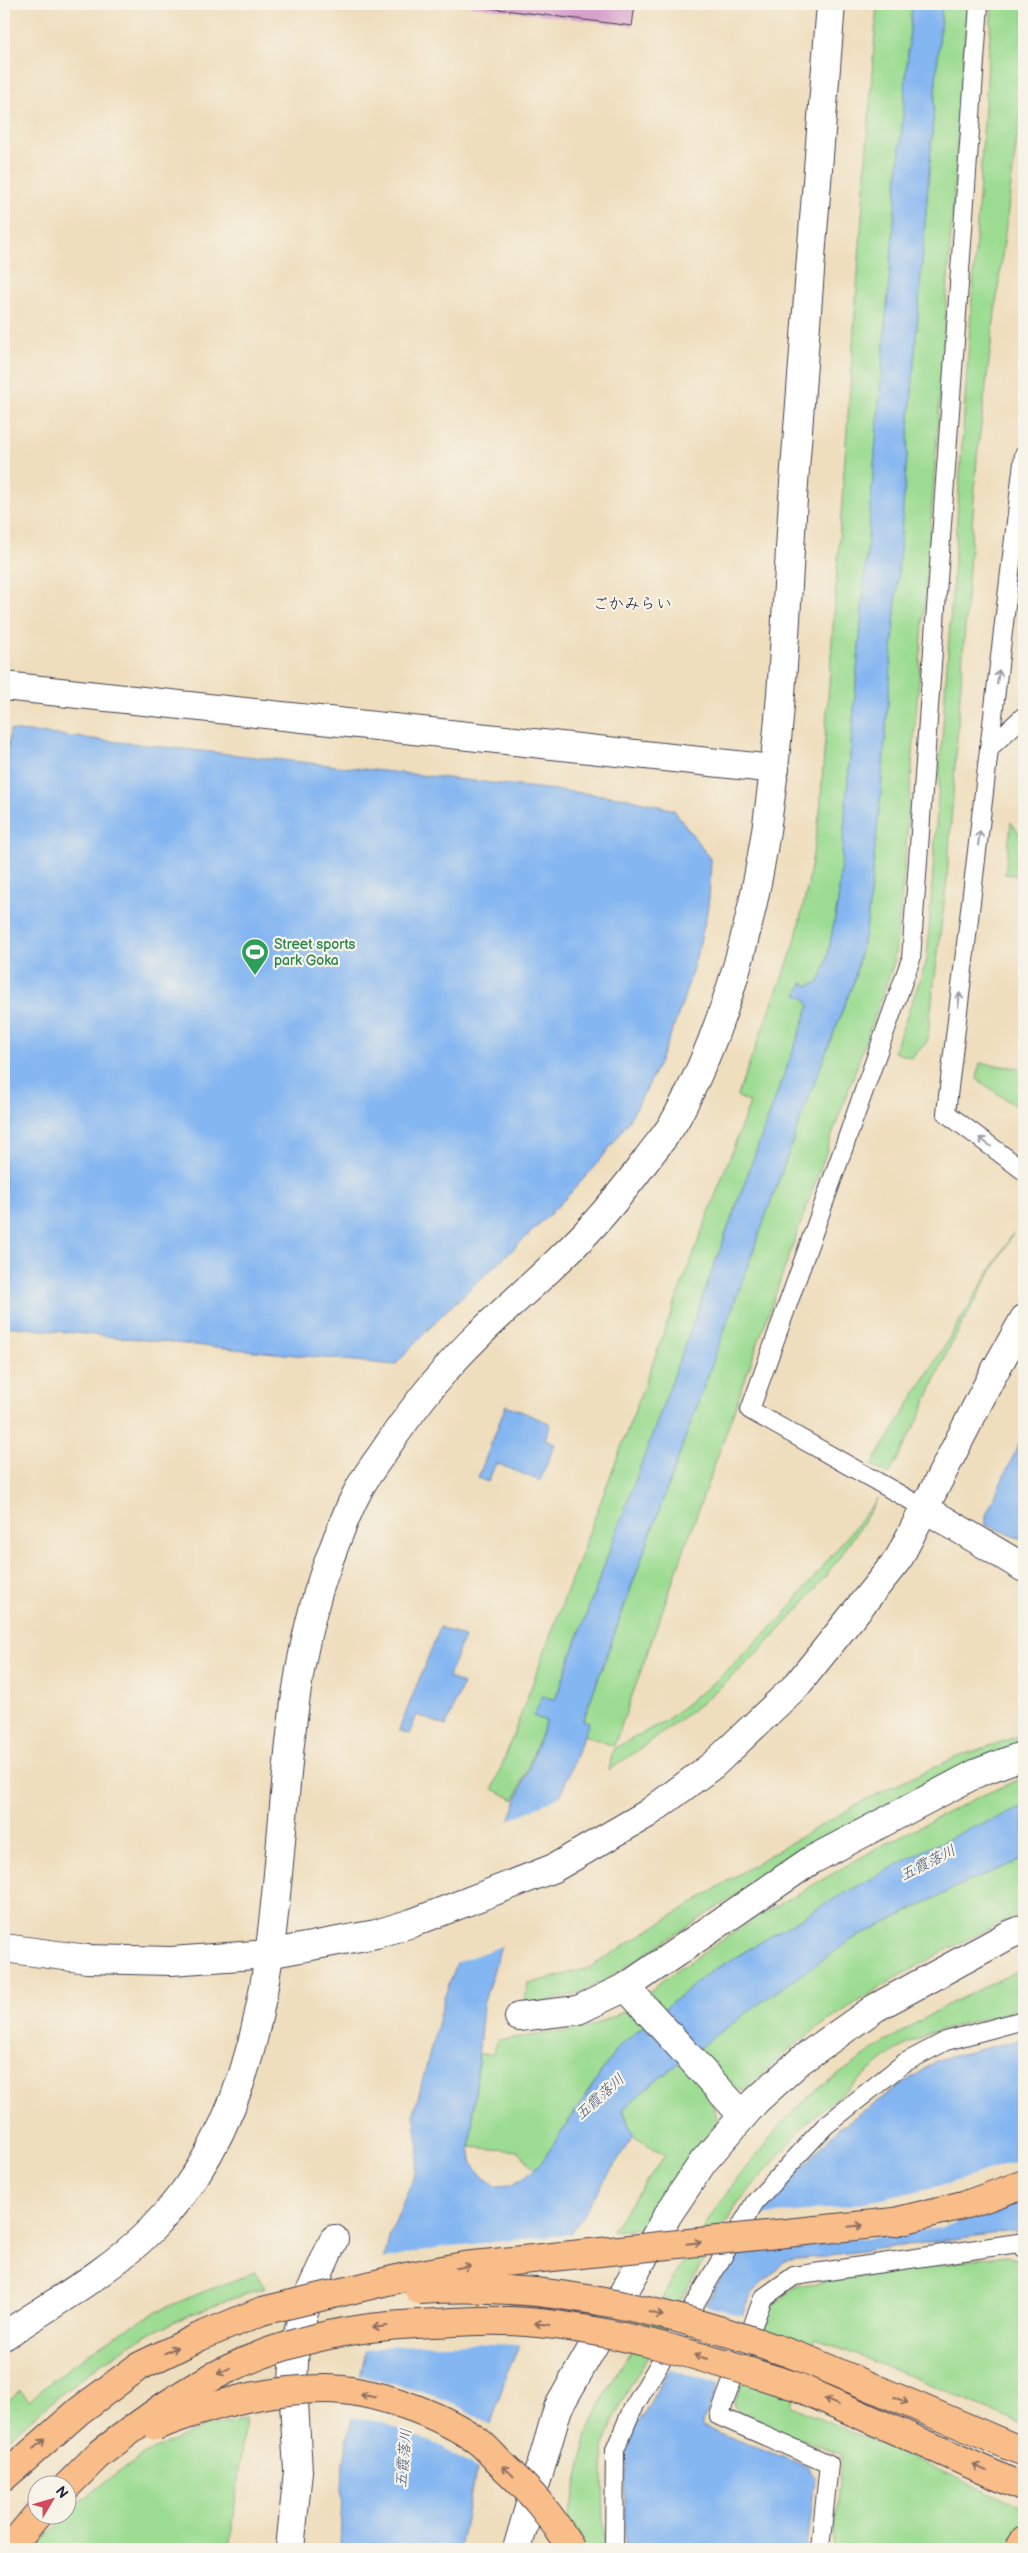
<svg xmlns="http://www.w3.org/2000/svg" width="1028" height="2553" font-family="'Balsamiq Sans','Klee One',sans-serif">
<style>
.green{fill:#9cdc92;stroke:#5f7f66}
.water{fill:#84b6f1;stroke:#536c96}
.pier{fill:#efdebd}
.building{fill:#d49dc9}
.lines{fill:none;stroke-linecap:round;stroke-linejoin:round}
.service-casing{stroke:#413e4e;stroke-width:20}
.minor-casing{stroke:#413e4e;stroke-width:30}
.tertiary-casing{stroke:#413e4e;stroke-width:30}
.motorway-casing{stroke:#413e4e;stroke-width:30}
.service{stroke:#fff;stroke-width:18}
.minor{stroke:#fff;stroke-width:28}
.tertiary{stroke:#fff;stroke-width:28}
.motorway{stroke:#f8bd89;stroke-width:28}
.motorway-bridge-casing{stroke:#413e4e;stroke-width:30;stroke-linecap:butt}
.motorway-bridge{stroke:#f8bd89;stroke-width:28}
.oneway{stroke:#9c9ca7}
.oneway2{stroke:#8d7062}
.labels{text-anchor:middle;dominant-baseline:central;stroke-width:4.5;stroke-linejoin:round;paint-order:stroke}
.leisure-label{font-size:14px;fill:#27864d;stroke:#f7f3e8;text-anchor:start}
.water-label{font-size:15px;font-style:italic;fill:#44567b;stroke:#f7f3e8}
.quarter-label{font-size:16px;fill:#22223b;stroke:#f7f3e8}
</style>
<rect width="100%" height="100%" fill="#f7f3e8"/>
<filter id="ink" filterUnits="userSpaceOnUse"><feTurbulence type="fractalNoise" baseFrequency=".02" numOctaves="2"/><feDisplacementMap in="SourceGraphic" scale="10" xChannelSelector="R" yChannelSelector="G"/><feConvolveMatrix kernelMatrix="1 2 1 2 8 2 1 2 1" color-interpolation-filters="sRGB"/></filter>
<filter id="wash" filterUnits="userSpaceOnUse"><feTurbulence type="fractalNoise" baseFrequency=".0096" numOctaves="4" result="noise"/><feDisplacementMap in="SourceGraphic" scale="20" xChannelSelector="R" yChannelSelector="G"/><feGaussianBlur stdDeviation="1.12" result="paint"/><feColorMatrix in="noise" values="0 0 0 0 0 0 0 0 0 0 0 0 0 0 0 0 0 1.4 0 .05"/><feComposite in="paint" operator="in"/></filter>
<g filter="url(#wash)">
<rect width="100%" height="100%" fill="#efdebd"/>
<g class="green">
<polygon points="877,4 912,4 838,902 826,964 819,982 809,986 802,983 809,1007 555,1700 543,1696 534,1716 546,1721 515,1800 493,1789 750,1103 737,1096 794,946 808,884 820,811"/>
<polygon points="942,4 967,4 934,480 903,884 894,962 614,1746 583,1735 588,1722 583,1721 811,1091 854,981 867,924 881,792"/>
<polygon points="992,4 1024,4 1024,81 977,457 947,879 927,1042 912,1058 894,1052 927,960"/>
<polygon points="1011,822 1024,840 1024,876 1005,874"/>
<polygon points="980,1063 1024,1069 1024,1112 977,1079"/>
<polygon points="1013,1233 950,1346 918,1420 889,1475 872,1465"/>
<path d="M878 1498C807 1618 725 1693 609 1770L613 1749 665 1721 719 1678 783 1616Z"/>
<polygon points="1024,1734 1024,1746 739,1893 603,1982 576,1994 522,2008 528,1984 589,1968 771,1854 865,1800 954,1758"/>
<polygon points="1024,1777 1024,1807 830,1901 704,1976 618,2047 543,2160 535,2169 518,2151 470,2147 479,2054 493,2054 498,2040 569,2031 592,2026 625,2011 629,2012 660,1982 754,1919 879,1847 972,1800"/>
<path d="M1024 1859V1913C943 1949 867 1991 796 2044 778 2058 762 2076 745 2091L729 2088 711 2101 718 2121 666 2189 645 2228 611 2231 665 2155 633 2136 623 2109 654 2082 750 2010 853 1939 967 1882Z"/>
<polygon points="1024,1968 1024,2008 929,2033 896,2050 810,2119 737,2204 620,2404 603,2448 604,2549 554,2549 573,2502 587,2434 606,2392 714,2211 744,2170 791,2113 818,2089 882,2044 941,2008"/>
<path d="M1005 2255 1024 2262V2426L937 2387 816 2339 791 2406C870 2438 946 2474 1024 2508V2549H832L842 2454 744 2419 734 2404 771 2307 796 2286Z"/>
<path d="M255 2272 265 2288C216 2303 166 2322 122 2350 80 2376 42 2410 4 2442V2406L20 2390 29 2401C67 2367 113 2334 159 2311 189 2296 224 2285 255 2272Z"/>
<polygon points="245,2419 230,2549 35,2549 65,2516 68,2516 72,2507 142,2455 204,2427"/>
</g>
<g class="water">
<polygon points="912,4 942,4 881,792 867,924 854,981 811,1091 583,1720 589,1722 501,1946 483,2005 470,2147 473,2165 483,2177 496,2186 512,2185 526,2177 543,2160 618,2047 704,1976 830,1901 923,1851 967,1830 1024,1807 1024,1859 967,1882 853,1939 750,2010 654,2082 623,2109 633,2136 575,2227 507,2372 473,2483 460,2549 340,2549 343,2461 389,2237 416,2171 419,2149 414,2113 444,1998 546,1721 533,1716 543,1696 555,1700 809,1007 805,998 797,995 802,983 809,986 819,982 826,964 838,902"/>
<path d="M10 730 628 798 674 810 711 860C710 879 710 899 706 917 686 1004 654 1099 594 1167 548 1221 493 1266 442 1315 426 1331 411 1348 395 1365L4 1326V793Z"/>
<polygon points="506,1405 551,1424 545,1439 555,1443 540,1481 496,1463 488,1482 478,1478"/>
<polygon points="1024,1433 1024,1540 986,1525 986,1515"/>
<polygon points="440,1627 464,1637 448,1677 463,1684 446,1726 417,1715 409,1734 399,1730"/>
<polygon points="1024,2039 1024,2237 1014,2231 785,2261 751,2294 702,2426 808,2467 815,2478 807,2549 624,2549 626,2445 730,2262 770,2202 839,2128 937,2060"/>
</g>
<g class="pier">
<polygon points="562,1795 504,1945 453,1964 504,1823"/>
<polygon points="1024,2159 1024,2201 1015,2205 939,2228 732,2255 758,2216 823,2209 882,2199 947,2184"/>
<polygon points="575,2234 522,2345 471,2343 391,2346 363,2351 382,2260 441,2247"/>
<polygon points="703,2305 745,2316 720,2384 668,2369"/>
<polygon points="359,2375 426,2393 463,2408 493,2427 479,2471 441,2446 381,2422 350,2417"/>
</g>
<g id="blocks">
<polygon class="building" points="457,4 635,4 632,26"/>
</g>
</g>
<g filter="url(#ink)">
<use href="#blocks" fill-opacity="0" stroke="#413e4e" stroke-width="1"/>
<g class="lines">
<g class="service-casing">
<g id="service">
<polyline points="1024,454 946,1113 1024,1171"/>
<polyline points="989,748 1024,716"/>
<polyline points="924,1508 750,1410 911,959 979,4"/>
<polyline points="614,2549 615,2450 632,2410 755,2202 825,2126 904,2063 946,2041 1024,2020"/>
<polyline points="820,2549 829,2464 719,2416 763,2298 794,2276 1018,2243 1024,2248"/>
</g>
</g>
<g class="minor-casing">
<g id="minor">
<polyline points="924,1508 1024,1568"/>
<polyline points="626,1987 743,2116"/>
<polyline points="519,2017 578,2010 626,1987 810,1861 977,1773 1024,1755"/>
<polyline points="290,2549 298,2471 293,2384 295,2343 309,2295 334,2239"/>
<polyline points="517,2549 558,2408 667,2216 703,2162 756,2101 801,2060 875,2008 1009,1935 1024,1929"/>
</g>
</g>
<g class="tertiary-casing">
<g id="tertiary">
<polyline points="4,686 775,769"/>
<polyline points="4,1948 87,1959 171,1961 268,1954 376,1934 412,1923 554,1868 647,1814 713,1765 797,1685 899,1558 992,1376 1024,1319"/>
<path d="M4 2336C53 2303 109 2272 151 2230 323 2058 249 1774 328 1563 337 1539 346 1513 358 1491 365 1476 377 1462 386 1448 403 1423 421 1398 441 1375 477 1332 522 1296 562 1257 594 1227 621 1194 647 1159 657 1145 669 1132 677 1117 781 924 780 697 794 483 805 323 819 164 831 4"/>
</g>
</g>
<g class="motorway-casing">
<g id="motorway">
<polyline points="808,2360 1024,2452"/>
<polyline points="798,2387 1024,2488"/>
<polyline points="4,2477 79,2411 138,2367 199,2337 262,2311"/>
<polyline points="67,2486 98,2455"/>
<polyline points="9,2549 38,2514"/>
<polyline points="1019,2549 1024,2541"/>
</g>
</g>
<use href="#service" class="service"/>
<use href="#minor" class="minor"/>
<use href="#tertiary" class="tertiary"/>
<use href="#motorway" class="motorway"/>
<g class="motorway-bridge-casing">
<g id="motorway-bridge">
<path d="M419 2290C552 2281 684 2314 808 2360"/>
<polyline points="262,2311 405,2277 464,2266 894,2222 971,2203 1024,2184"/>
<path d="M156 2426C211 2405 266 2389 325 2389 372 2389 440 2414 478 2441 487 2448 494 2457 502 2465 531 2492 552 2515 571 2549"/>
<path d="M98 2455C138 2425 179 2393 224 2371 284 2341 351 2327 417 2324 453 2322 490 2319 526 2322 619 2329 709 2359 798 2387"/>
</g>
</g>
<use href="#motorway-bridge" class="motorway-bridge"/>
</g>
<defs><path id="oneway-shaft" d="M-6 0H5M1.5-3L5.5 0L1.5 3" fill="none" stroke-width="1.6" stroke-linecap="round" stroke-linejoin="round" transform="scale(1.25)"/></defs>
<g class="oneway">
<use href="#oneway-shaft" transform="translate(998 677) rotate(-83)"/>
<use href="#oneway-shaft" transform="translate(979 838) rotate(-83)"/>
<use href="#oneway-shaft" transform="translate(959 1000) rotate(-83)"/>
<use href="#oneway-shaft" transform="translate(985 1142) rotate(-143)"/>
</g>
<g class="oneway2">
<use href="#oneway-shaft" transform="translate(856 2226) rotate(-6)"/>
<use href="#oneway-shaft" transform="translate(694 2243) rotate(-6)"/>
<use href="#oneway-shaft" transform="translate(463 2267) rotate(-9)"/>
<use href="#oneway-shaft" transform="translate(656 2314) rotate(15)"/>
<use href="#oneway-shaft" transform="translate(542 2324) rotate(-173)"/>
<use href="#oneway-shaft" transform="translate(380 2327) rotate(173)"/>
<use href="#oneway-shaft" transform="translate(171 2350) rotate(-26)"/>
<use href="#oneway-shaft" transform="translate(701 2357) rotate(-163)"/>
<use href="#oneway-shaft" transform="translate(224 2371) rotate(154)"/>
<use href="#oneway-shaft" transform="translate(368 2396) rotate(-171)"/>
<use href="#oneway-shaft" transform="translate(901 2400) rotate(23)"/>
<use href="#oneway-shaft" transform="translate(831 2402) rotate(-156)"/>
<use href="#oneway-shaft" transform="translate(39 2444) rotate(-40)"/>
<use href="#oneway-shaft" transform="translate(980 2468) rotate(-156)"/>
<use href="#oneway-shaft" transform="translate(508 2471) rotate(-136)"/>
</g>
</g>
<defs>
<g id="stadium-pin" transform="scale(1.4375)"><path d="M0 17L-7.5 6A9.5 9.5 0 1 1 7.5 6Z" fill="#2e9e5b" stroke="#f7f3e8"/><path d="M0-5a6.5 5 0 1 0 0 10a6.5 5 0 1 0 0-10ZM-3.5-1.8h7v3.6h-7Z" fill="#fff"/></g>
</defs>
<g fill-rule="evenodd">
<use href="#stadium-pin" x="255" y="952"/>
</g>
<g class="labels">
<g class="leisure-label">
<text x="274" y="944">Street sports<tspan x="274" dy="16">park Goka</tspan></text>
</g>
<g class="water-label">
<text transform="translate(928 1863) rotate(-27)">五霞落川</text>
<text transform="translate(600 2097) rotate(-42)">五霞落川</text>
<text transform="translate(404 2458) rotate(-85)">五霞落川</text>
</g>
<g class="quarter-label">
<text x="632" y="604">ごかみらい</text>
</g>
</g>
<rect width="1028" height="2553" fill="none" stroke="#f7f3e8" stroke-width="20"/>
<g transform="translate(52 2500) rotate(52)"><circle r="24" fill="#f7f3e8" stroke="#a29fa3"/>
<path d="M0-4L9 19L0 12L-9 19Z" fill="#d1495b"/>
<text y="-8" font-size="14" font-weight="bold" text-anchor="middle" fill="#22223b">N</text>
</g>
</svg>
